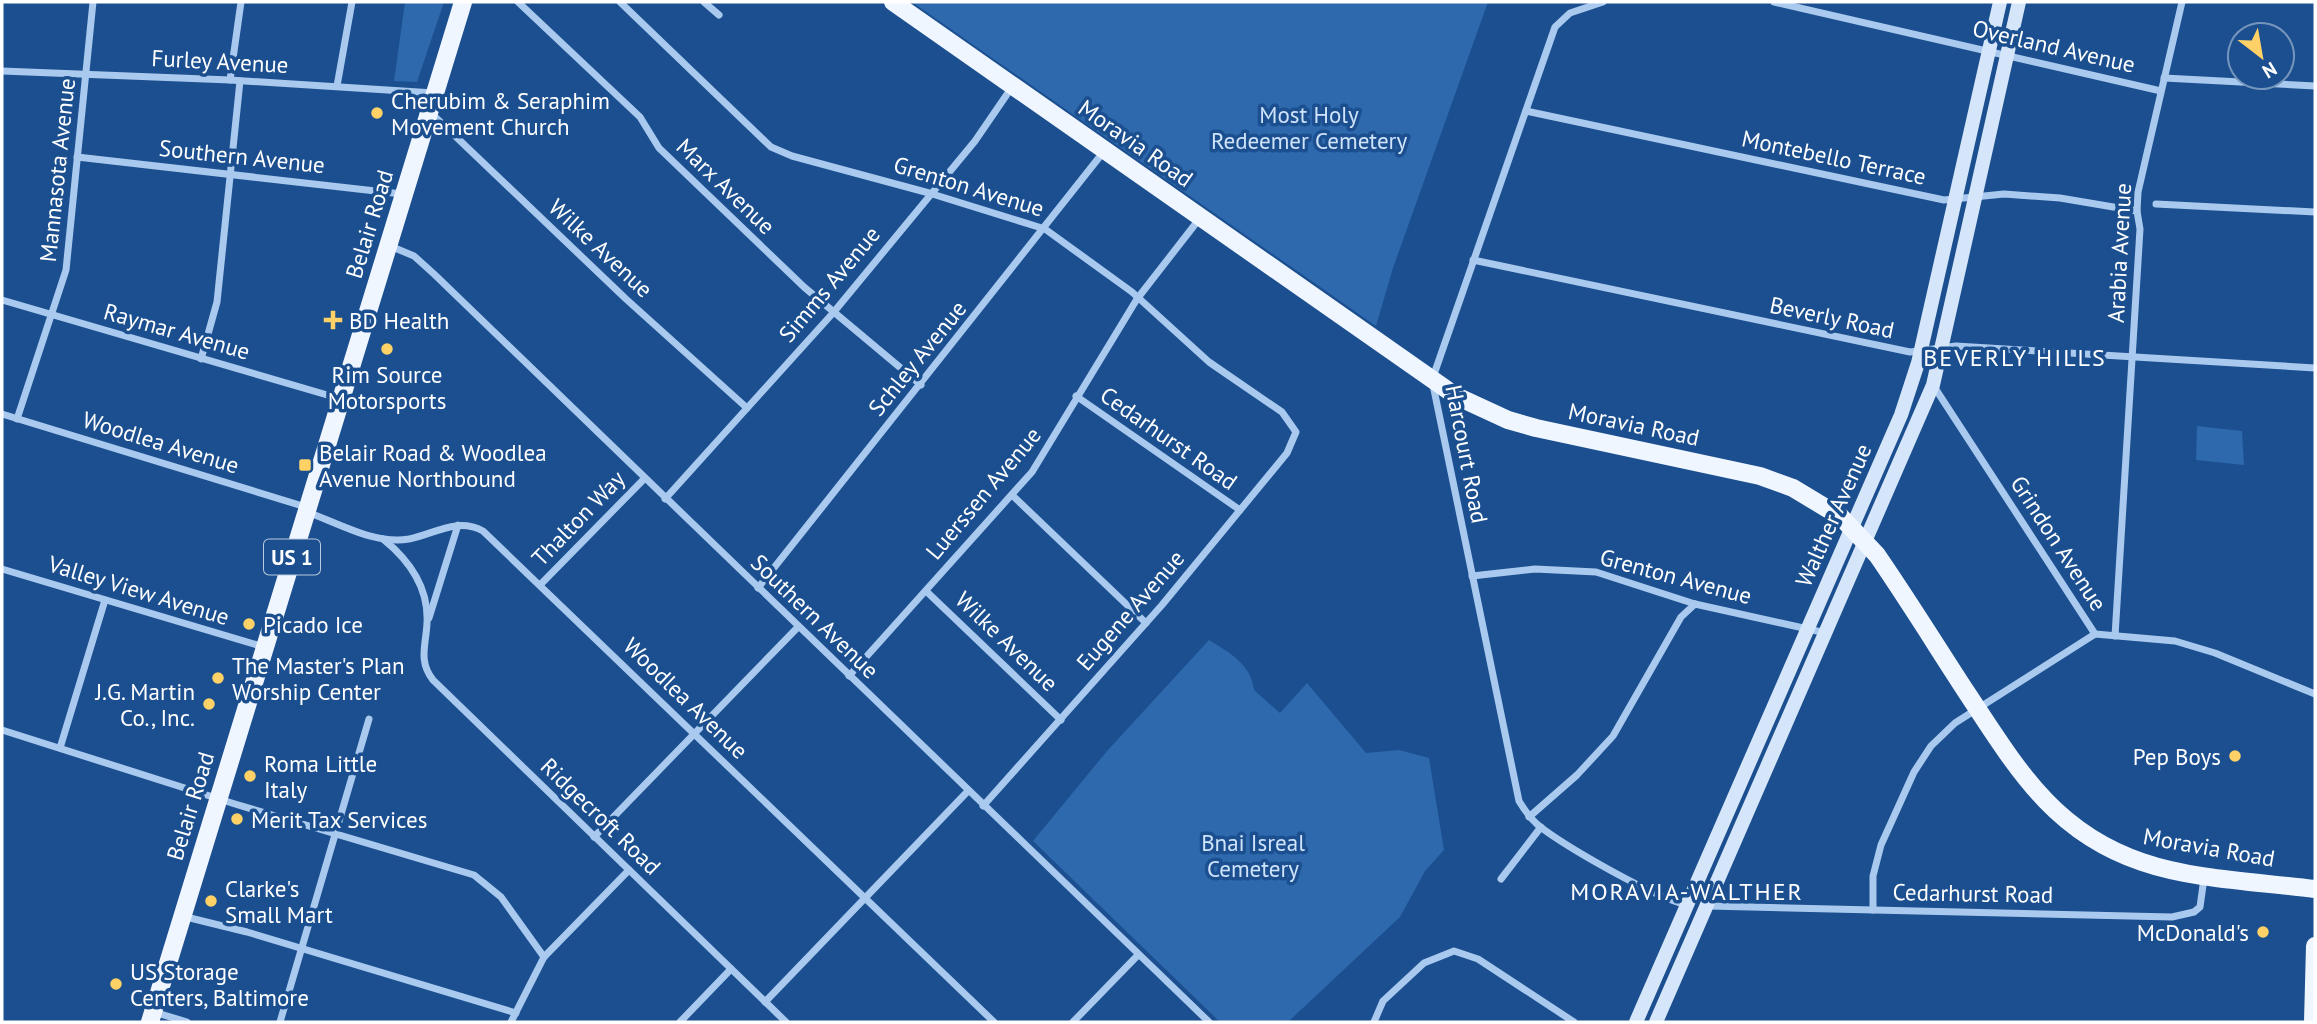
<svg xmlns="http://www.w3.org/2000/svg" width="2317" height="1024" font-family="'PT Sans',sans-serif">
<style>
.green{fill:#2e69ad}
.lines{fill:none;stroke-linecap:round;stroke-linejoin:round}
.minor{stroke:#a9c9ee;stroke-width:7}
.secondary{stroke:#d6e6fa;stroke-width:14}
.primary{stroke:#f0f6ff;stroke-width:18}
.poi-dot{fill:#ffd166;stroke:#1b4f8f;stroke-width:2.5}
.labels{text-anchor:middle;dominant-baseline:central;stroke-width:7;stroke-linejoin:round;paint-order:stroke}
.shield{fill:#1b4f8f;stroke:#bbcadd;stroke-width:2}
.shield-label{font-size:21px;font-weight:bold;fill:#fff}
.street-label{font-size:23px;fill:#fff;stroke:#1b4f8f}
.poi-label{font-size:23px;fill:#fff;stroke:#1b4f8f;text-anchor:start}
.park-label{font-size:23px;fill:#cfe3fa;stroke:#1b4f8f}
.neighbourhood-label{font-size:24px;letter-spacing:2px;fill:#fff;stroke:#1b4f8f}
</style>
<rect width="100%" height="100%" fill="#1b4f8f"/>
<g class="green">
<polygon points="405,2 444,2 417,82 394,81"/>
<polygon points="912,2 1488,2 1393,268 1376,326"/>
<polygon points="2197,426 2242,431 2244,465 2196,460"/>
<path d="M1209 640C1230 653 1251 664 1254 690L1280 713 1307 683 1366 753 1399 750 1429 758 1444 850 1425 871 1400 917 1288 1022H1220L1033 841 1107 751Z"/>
</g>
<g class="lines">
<g class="minor">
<polyline points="518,2 640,117 659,148 804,287 921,385"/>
<polyline points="620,2 771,147 792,156 929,193 1045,229 1132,292 1209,362 1282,412 1296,432 1287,453 1162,605 983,806"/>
<polyline points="704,2 719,15"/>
<path d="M1603 2 1570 13 1555 27 1432 380 1519 801C1525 811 1531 819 1539 826 1568 848 1653 897 1687 905"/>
<polyline points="1774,2 2161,91"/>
<polyline points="2,71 230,80 434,93"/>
<polyline points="2164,78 2315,86"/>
<polyline points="230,80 241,2"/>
<polyline points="337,86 352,2"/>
<polyline points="1526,111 1944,200 2004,194 2060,198 2137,211"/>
<polyline points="431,113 626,299 747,408"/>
<polyline points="77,157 402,194"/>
<polyline points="2156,204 2315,212"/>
<polyline points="390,246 414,256 434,274 1209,1022"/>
<polyline points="1473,260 1910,352 1956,346 2315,368"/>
<polyline points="2,300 341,399"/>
<polyline points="201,359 217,302 240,81"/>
<polyline points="1933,385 2095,634"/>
<polyline points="1076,396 1240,510"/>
<polyline points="2,414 306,507"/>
<polyline points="17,419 66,270 93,2"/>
<polyline points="1012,495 1146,623"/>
<polyline points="665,499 833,313 975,141 1012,87"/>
<path d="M307 512C338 523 375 545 409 539 434 534 457 517 483 531L994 1022"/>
<path d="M383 539C409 560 429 587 427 623 426 645 418 661 433 680L786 1022"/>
<polyline points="2,569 264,647"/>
<polyline points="1472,576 1535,569 1596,572 1695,604 1826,633"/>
<polyline points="541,584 644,479"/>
<polyline points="758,588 1105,150"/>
<polyline points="926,591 1061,720"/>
<polyline points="429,618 458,525"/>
<polyline points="2095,634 2175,641 2215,653 2315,694"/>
<polyline points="2115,636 2140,229 2137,211 2138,192 2182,2"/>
<polyline points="849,676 1032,472 1137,299 1200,218"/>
<polyline points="2,730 235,804 474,875 501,897 544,957"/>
<polyline points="60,748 105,600"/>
<polyline points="1529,817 1577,775 1613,736 1681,617 1695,604"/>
<polyline points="594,837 798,627"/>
<polyline points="1501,879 1541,827"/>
<polyline points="1708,906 2172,917 2194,912 2200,907 2204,878"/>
<polyline points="1873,910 1873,876 1881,845 1914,772 1931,746 1955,723 2095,634"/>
<polyline points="182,916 247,932 516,1013"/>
<polyline points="765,1002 968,791"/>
<polyline points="154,1012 187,1022"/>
<polyline points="280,1022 369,719"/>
<polyline points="511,1022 544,957 629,870"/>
<polyline points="680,1022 731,969"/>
<polyline points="1073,1022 1138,955"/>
<polyline points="1374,1022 1383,1001 1424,963 1454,951 1478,959 1574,1022"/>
</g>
<g class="secondary">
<polyline points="1636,1022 1901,415 1918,363 2000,2"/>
<polyline points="1656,1022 1933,385 2019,2"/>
</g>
<g class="primary">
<path d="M893 2 1456 396 1508 420 1536 428 1760 476 1793 488 1841 517 1877 555C1908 600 1937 647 1967 693 2016 767 2053 832 2142 862 2194 880 2261 882 2315 889"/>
<polyline points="150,1022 463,2"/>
<polyline points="2313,1022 2315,946"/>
</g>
</g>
<g class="poi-dot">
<circle cx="377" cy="113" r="7"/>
<path d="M329.5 309.5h7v7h7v7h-7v7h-7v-7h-7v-7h7z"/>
<circle cx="387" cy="349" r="7"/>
<rect x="298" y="458" width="14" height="14" rx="3.5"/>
<circle cx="249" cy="624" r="7"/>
<circle cx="218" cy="678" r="7"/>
<circle cx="209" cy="704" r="7"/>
<circle cx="2235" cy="756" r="7"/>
<circle cx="250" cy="776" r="7"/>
<circle cx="237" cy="819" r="7"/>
<circle cx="211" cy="901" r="7"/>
<circle cx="2263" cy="932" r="7"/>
<circle cx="116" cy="984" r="7"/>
</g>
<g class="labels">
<rect class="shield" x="264" y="539.5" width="56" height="35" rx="5"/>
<g class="shield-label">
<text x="292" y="557">US 1</text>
</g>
<g class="street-label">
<text transform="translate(2054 46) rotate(13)">Overland Avenue</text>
<text transform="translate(220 61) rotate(3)">Furley Avenue</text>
<text transform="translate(1136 143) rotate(35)">Moravia Road</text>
<text transform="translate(242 156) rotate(6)">Southern Avenue</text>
<text transform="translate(1834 157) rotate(12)">Montebello Terrace</text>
<text transform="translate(57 170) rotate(-84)">Mannasota Avenue</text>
<text transform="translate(726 186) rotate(44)">Marx Avenue</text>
<text transform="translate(969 186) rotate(17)">Grenton Avenue</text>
<text transform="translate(369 224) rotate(-73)">Belair Road</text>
<text transform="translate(601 248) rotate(43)">Wilke Avenue</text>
<text transform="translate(2119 253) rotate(-87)">Arabia Avenue</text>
<text transform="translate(829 284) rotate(-50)">Simms Avenue</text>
<text transform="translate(1832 317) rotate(12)">Beverly Road</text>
<text transform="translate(177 331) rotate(16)">Raymar Avenue</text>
<text transform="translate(917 358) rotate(-51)">Schley Avenue</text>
<text transform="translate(1634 424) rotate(12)">Moravia Road</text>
<text transform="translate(1169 438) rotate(35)">Cedarhurst Road</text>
<text transform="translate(161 442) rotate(17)">Woodlea Avenue</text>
<text transform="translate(1467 454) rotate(79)">Harcourt Road</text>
<text transform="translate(983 493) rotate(-50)">Luerssen Avenue</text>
<text transform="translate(1833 515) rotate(-66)">Walther Avenue</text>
<text transform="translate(578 518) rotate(-46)">Thalton Way</text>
<text transform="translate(2059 543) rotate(57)">Grindon Avenue</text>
<text transform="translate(1676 576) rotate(15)">Grenton Avenue</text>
<text transform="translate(139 590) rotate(17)">Valley View Avenue</text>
<text transform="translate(1130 610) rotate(-49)">Eugene Avenue</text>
<text transform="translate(815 616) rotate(44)">Southern Avenue</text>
<text transform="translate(1007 641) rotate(44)">Wilke Avenue</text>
<text transform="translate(686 698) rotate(44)">Woodlea Avenue</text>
<text transform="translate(190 806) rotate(-73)">Belair Road</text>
<text transform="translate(601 816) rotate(44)">Ridgecroft Road</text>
<text transform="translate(2209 847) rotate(10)">Moravia Road</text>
<text transform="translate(1973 893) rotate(1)">Cedarhurst Road</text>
</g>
<g class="poi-label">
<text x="391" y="100">Cherubim &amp; Seraphim<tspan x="391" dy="26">Movement Church</tspan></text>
<text x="349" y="320">BD Health</text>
<text x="387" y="374" text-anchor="middle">Rim Source<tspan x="387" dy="26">Motorsports</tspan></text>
<text x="319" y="452">Belair Road &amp; Woodlea<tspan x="319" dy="26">Avenue Northbound</tspan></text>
<text x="263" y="624">Picado Ice</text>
<text x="232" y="665">The Master's Plan<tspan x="232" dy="26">Worship Center</tspan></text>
<text x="195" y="691" text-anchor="end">J.G. Martin<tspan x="195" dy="26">Co., Inc.</tspan></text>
<text x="2221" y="756" text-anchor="end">Pep Boys</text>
<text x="264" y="763">Roma Little<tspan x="264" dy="26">Italy</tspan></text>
<text x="251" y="819">Merit Tax Services</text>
<text x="225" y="888">Clarke's<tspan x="225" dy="26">Small Mart</tspan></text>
<text x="2249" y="932" text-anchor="end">McDonald's</text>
<text x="130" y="971">US Storage<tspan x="130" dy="26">Centers, Baltimore</tspan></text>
</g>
<g class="park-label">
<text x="1309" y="114">Most Holy<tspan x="1309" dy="26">Redeemer Cemetery</tspan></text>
<text x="1253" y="842">Bnai Isreal<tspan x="1253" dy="26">Cemetery</tspan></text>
</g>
<g class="neighbourhood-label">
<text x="2015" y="357">BEVERLY HILLS</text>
<text x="1687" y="891">MORAVIA-WALTHER</text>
</g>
</g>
<rect width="2317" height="1024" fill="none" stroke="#ffffff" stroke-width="7"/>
<g transform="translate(2261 56) rotate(149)"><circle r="33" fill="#1b4f8f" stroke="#7695bc" stroke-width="2"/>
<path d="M0-5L12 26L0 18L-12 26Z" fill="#ffd166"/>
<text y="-10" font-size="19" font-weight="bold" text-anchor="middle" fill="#ffffff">N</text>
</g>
</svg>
